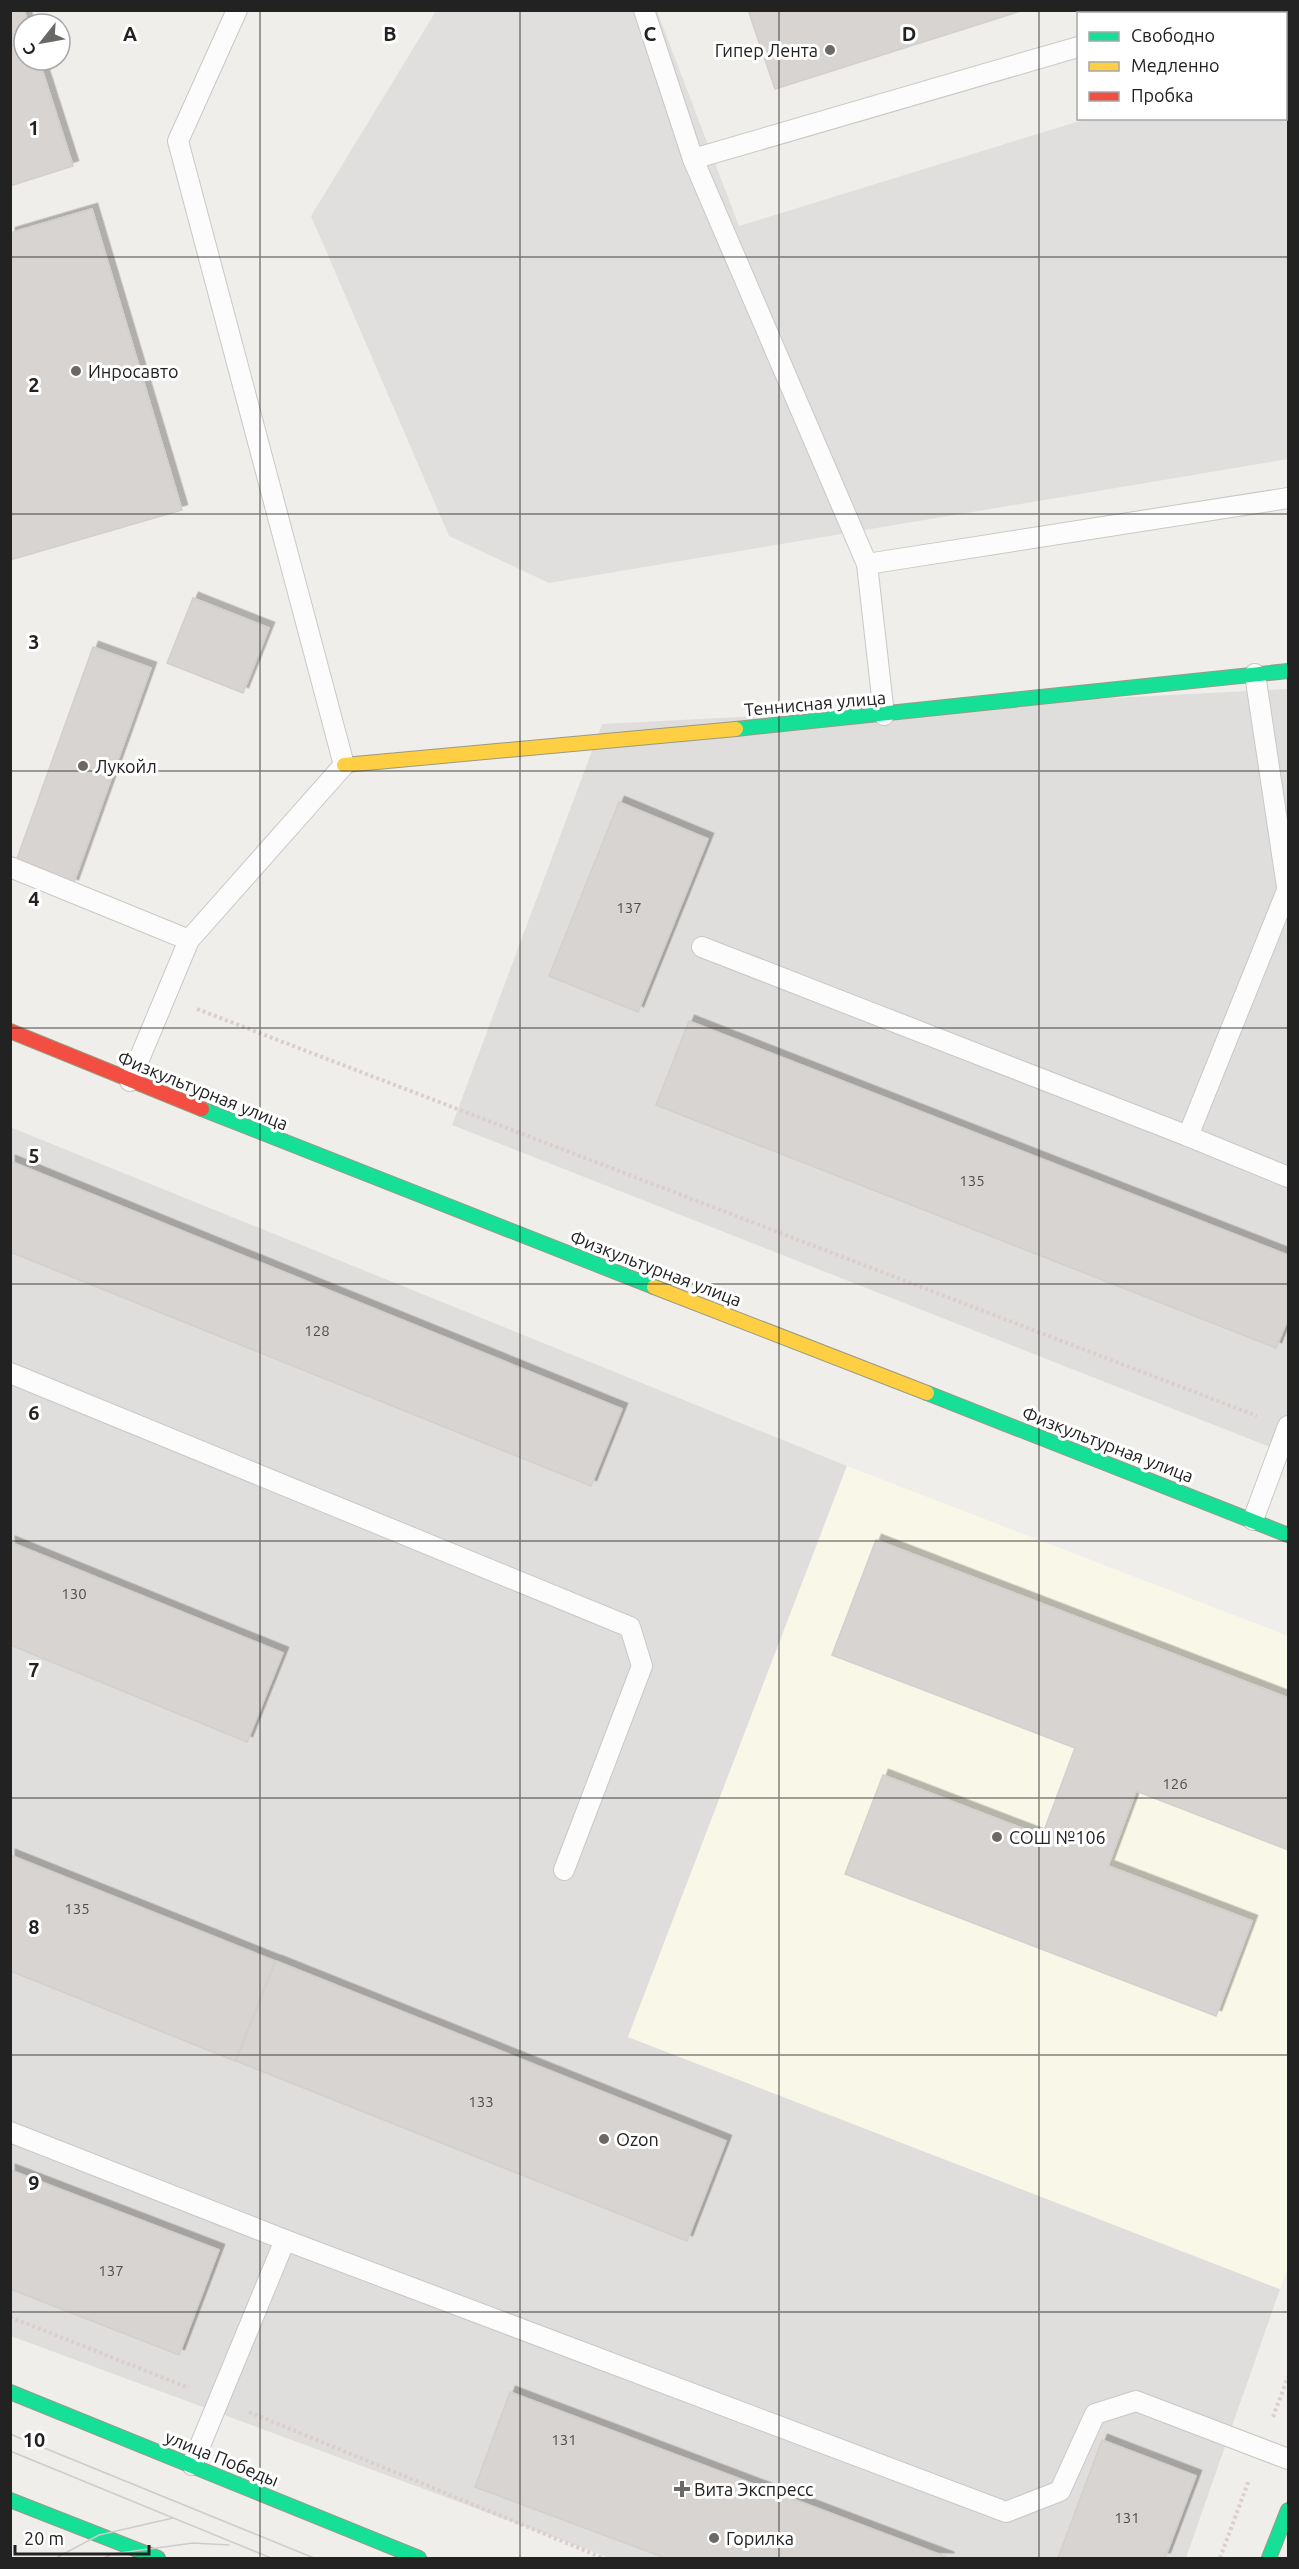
<svg xmlns="http://www.w3.org/2000/svg" width="1299" height="2569" font-family="Ubuntu,sans-serif">
<style>
.residential{fill:#dfdedc}
.education{fill:#f8f7e8}
.parking{fill:#e0dfde}
.building{fill:#d7d4d2;stroke:#d3d0cc;stroke-width:1.5;filter:url(#shadow)}
.lines{fill:none;stroke-linecap:round;stroke-linejoin:round}
.lane-casing{stroke:#c9c8c7;stroke-width:22}
.fast-casing{stroke:#999a82;stroke-width:16}
.slow-casing{stroke:#999a82;stroke-width:16}
.jam-casing{stroke:#999a82;stroke-width:16}
.path{stroke:#dccecd;stroke-width:4;stroke-dasharray:3 3;stroke-linecap:butt}
.lane{stroke:#fdfcfc;stroke-width:20}
.fast{stroke:#16e098;stroke-width:14}
.slow{stroke:#ffcf43;stroke-width:14}
.jam{stroke:#f24e42;stroke-width:14}
.tram{stroke:#ccc;stroke-width:1.5}
.grid{fill:none;stroke:#222;stroke-width:1.5;stroke-opacity:0.55}
.poi-dot{fill:#6a6968;stroke:#fff;stroke-width:2}
.labels{text-anchor:middle;dominant-baseline:central;stroke-width:6;stroke-linejoin:round;paint-order:stroke}
.number-label{font-size:15px;fill:#4f4e4e}
.poi-label{font-size:18px;fill:#222;stroke:#fff;text-anchor:start}
.street-label{font-size:18px;fill:#222;stroke:#fff}
.grid-label{font-size:20px;text-anchor:middle;font-weight:bold;fill:#222;stroke:#fff;stroke-width:6;stroke-linejoin:round;paint-order:stroke}
</style>
<defs>
<filter id="shadow"><feDropShadow dx="5.5" dy="-5.5" stdDeviation="0" flood-color="#0004"/></filter>
</defs>
<rect width="100%" height="100%" fill="#f0eeeb"/>
<g class="residential">
<polygon points="1288,689 1288,1454 452,1125 602,724"/>
<polygon points="10,1127 847,1466 628,2037 1280,2289 1186,2558 610,2558 11,2336"/>
</g>
<polygon class="education" points="847,1466 1288,1636 1288,2268 1280,2289 628,2037"/>
<polygon class="parking" points="436,11 657,11 739,226 1086,119 1286,118 1286,57 1288,56 1288,459 549,583 449,536 311,216"/>
<g class="building">
<polygon points="10,10 24,10 28,24 24,24 24,60 39,60 73,166 10,186"/>
<polygon points="748,10 1024,10 775,89"/>
<polygon points="92,209 182,510 10,560 10,233"/>
<polygon points="193,598 269,628 243,693 167,663"/>
<polygon points="93,647 151,668 73,885 15,864"/>
<polygon points="619,802 708,839 638,1012 549,976"/>
<polygon points="689,1021 1288,1255 1288,1319 1276,1348 656,1105"/>
<polygon points="10,1161 622,1409 591,1486 10,1252"/>
<polygon points="876,1540 1288,1698 1288,1850 1136,1791 1108,1866 1252,1921 1216,2016 845,1874 883,1775 1042,1836 1075,1748 832,1655"/>
<polygon points="10,1542 283,1653 247,1742 10,1645"/>
<polygon points="10,1855 275,1961 235,2061 10,1971"/>
<polygon points="276,1961 726,2141 687,2241 236,2061"/>
<polygon points="10,2170 219,2250 179,2355 10,2289"/>
<polygon points="510,2392 949,2558 665,2558 475,2487"/>
<polygon points="1102,2440 1196,2476 1165,2558 1058,2558"/>
</g>
<g class="lines">
<g class="lane-casing">
<g id="lane">
<polyline points="644,10 693,159 867,564 884,715"/>
<polyline points="1192,14 1203,10"/>
<polyline points="693,159 1078,47"/>
<polyline points="867,564 1288,498"/>
<polyline points="1255,674 1287,887"/>
<polyline points="10,867 189,940"/>
<polyline points="1288,888 1188,1136 1288,1177"/>
<polyline points="702,947 1188,1136"/>
<polyline points="130,1081 189,940 344,765 178,141 237,10"/>
<polyline points="10,1373 630,1627 642,1666 564,1870"/>
<polyline points="1253,1520 1288,1426"/>
<polyline points="10,2132 285,2240 1006,2512 1060,2491 1095,2414 1136,2401 1288,2459"/>
<polyline points="192,2465 285,2240"/>
</g>
</g>
<g class="fast-casing">
<g id="fast">
<polyline points="736,729 1288,671"/>
<polyline points="202,1109 654,1287"/>
<polyline points="927,1393 1288,1535"/>
<polyline points="10,2392 419,2558"/>
<polyline points="10,2500 158,2558"/>
<polyline points="1269,2558 1288,2510"/>
</g>
</g>
<g class="slow-casing">
<g id="slow">
<polyline points="344,765 736,729"/>
<polyline points="654,1287 927,1393"/>
</g>
</g>
<g class="jam-casing">
<polyline id="jam" points="10,1031 202,1109"/>
</g>
<g class="path">
<polyline points="197,1009 1257,1416"/>
<polyline points="10,2317 189,2388"/>
<polyline points="249,2412 603,2558"/>
<polyline points="1273,2417 1288,2377"/>
<polyline points="1220,2558 1249,2480"/>
</g>
<use href="#lane" class="lane"/>
<use href="#fast" class="fast"/>
<use href="#slow" class="slow"/>
<use href="#jam" class="jam"/>
<g class="tram">
<polyline points="10,2434 314,2558"/>
<polyline points="10,2451 271,2558"/>
<polyline points="56,2558 99,2535 173,2518"/>
<polyline points="104,2558 112,2554 193,2543 229,2545"/>
</g>
</g>
<path class="grid" d="M260 10V2558M520 10V2558M779 10V2558M1039 10V2558M10 257H1288M10 514H1288M10 771H1288M10 1028H1288M10 1284H1288M10 1541H1288M10 1798H1288M10 2055H1288M10 2312H1288"/>
<g class="poi-dot">
<circle cx="830" cy="50" r="6"/>
<circle cx="76" cy="371" r="6"/>
<circle cx="83" cy="766" r="6"/>
<circle cx="997" cy="1837" r="6"/>
<circle cx="604" cy="2139" r="6"/>
<path d="M679 2480h6v6h6v6h-6v6h-6v-6h-6v-6h6z"/>
<circle cx="714" cy="2538" r="6"/>
</g>
<g class="labels">
<g class="number-label">
<text x="629" y="907">137</text>
<text x="972" y="1180">135</text>
<text x="317" y="1330">128</text>
<text x="74" y="1593">130</text>
<text x="1175" y="1783">126</text>
<text x="77" y="1908">135</text>
<text x="481" y="2101">133</text>
<text x="111" y="2270">137</text>
<text x="564" y="2439">131</text>
<text x="1127" y="2517">131</text>
</g>
<g class="poi-label">
<text x="818" y="50" text-anchor="end">Гипер Лента</text>
<text x="88" y="371">Инросавто</text>
<text x="95" y="766">Лукойл</text>
<text x="1009" y="1837">СОШ №106</text>
<text x="616" y="2139">Ozon</text>
<text x="694" y="2489">Вита Экспресс</text>
<text x="726" y="2538">Горилка</text>
</g>
<g class="street-label">
<text transform="translate(815 703) rotate(-5)">Теннисная улица</text>
<text transform="translate(203 1090) rotate(22)">Физкультурная улица</text>
<text transform="translate(656 1268) rotate(21)">Физкультурная улица</text>
<text transform="translate(1108 1444) rotate(21)">Физкультурная улица</text>
<text transform="translate(222 2458) rotate(22)">улица Победы</text>
</g>
</g>
<g class="grid-label">
<text x="130" y="41">A</text>
<text x="390" y="41">B</text>
<text x="650" y="41">C</text>
<text x="909" y="41">D</text>
<text x="34" y="135">1</text>
<text x="34" y="392">2</text>
<text x="34" y="649">3</text>
<text x="34" y="906">4</text>
<text x="34" y="1163">5</text>
<text x="34" y="1420">6</text>
<text x="34" y="1677">7</text>
<text x="34" y="1934">8</text>
<text x="34" y="2190">9</text>
<text x="34" y="2447">10</text>
</g>
<rect width="1299" height="2569" fill="none" stroke="#222222" stroke-width="24"/>
<rect x="1077" y="12" width="210" height="108" fill="#ffffff" stroke="#a7a7a7" stroke-width="1.5"/>
<rect x="1089" y="32" width="30" height="9" fill="#16e098" stroke="#a7a7a7" stroke-width="1.5"/>
<text x="1131" y="42" font-size="18" fill="#222222">Свободно</text>
<rect x="1089" y="62" width="30" height="9" fill="#ffcf43" stroke="#a7a7a7" stroke-width="1.5"/>
<text x="1131" y="72" font-size="18" fill="#222222">Медленно</text>
<rect x="1089" y="92" width="30" height="9" fill="#f24e42" stroke="#a7a7a7" stroke-width="1.5"/>
<text x="1131" y="102" font-size="18" fill="#222222">Пробка</text>
<g transform="translate(42 42) rotate(239)"><circle r="28" fill="#ffffff" stroke="#a7a7a7" stroke-width="1.5"/>
<path d="M0-4.5L10 22L0 15L-10 22Z" fill="#6a6968"/>
<text y="-9" font-size="16" font-weight="bold" text-anchor="middle" fill="#222222">С</text>
</g>
<path d="M15 2545v9h134v-9" fill="none" stroke="#222222" stroke-width="3"/>
<text x="24" y="2545" font-size="18" fill="#222222" stroke="#ffffff" stroke-width="4.5" paint-order="stroke">20 m</text>
</svg>
